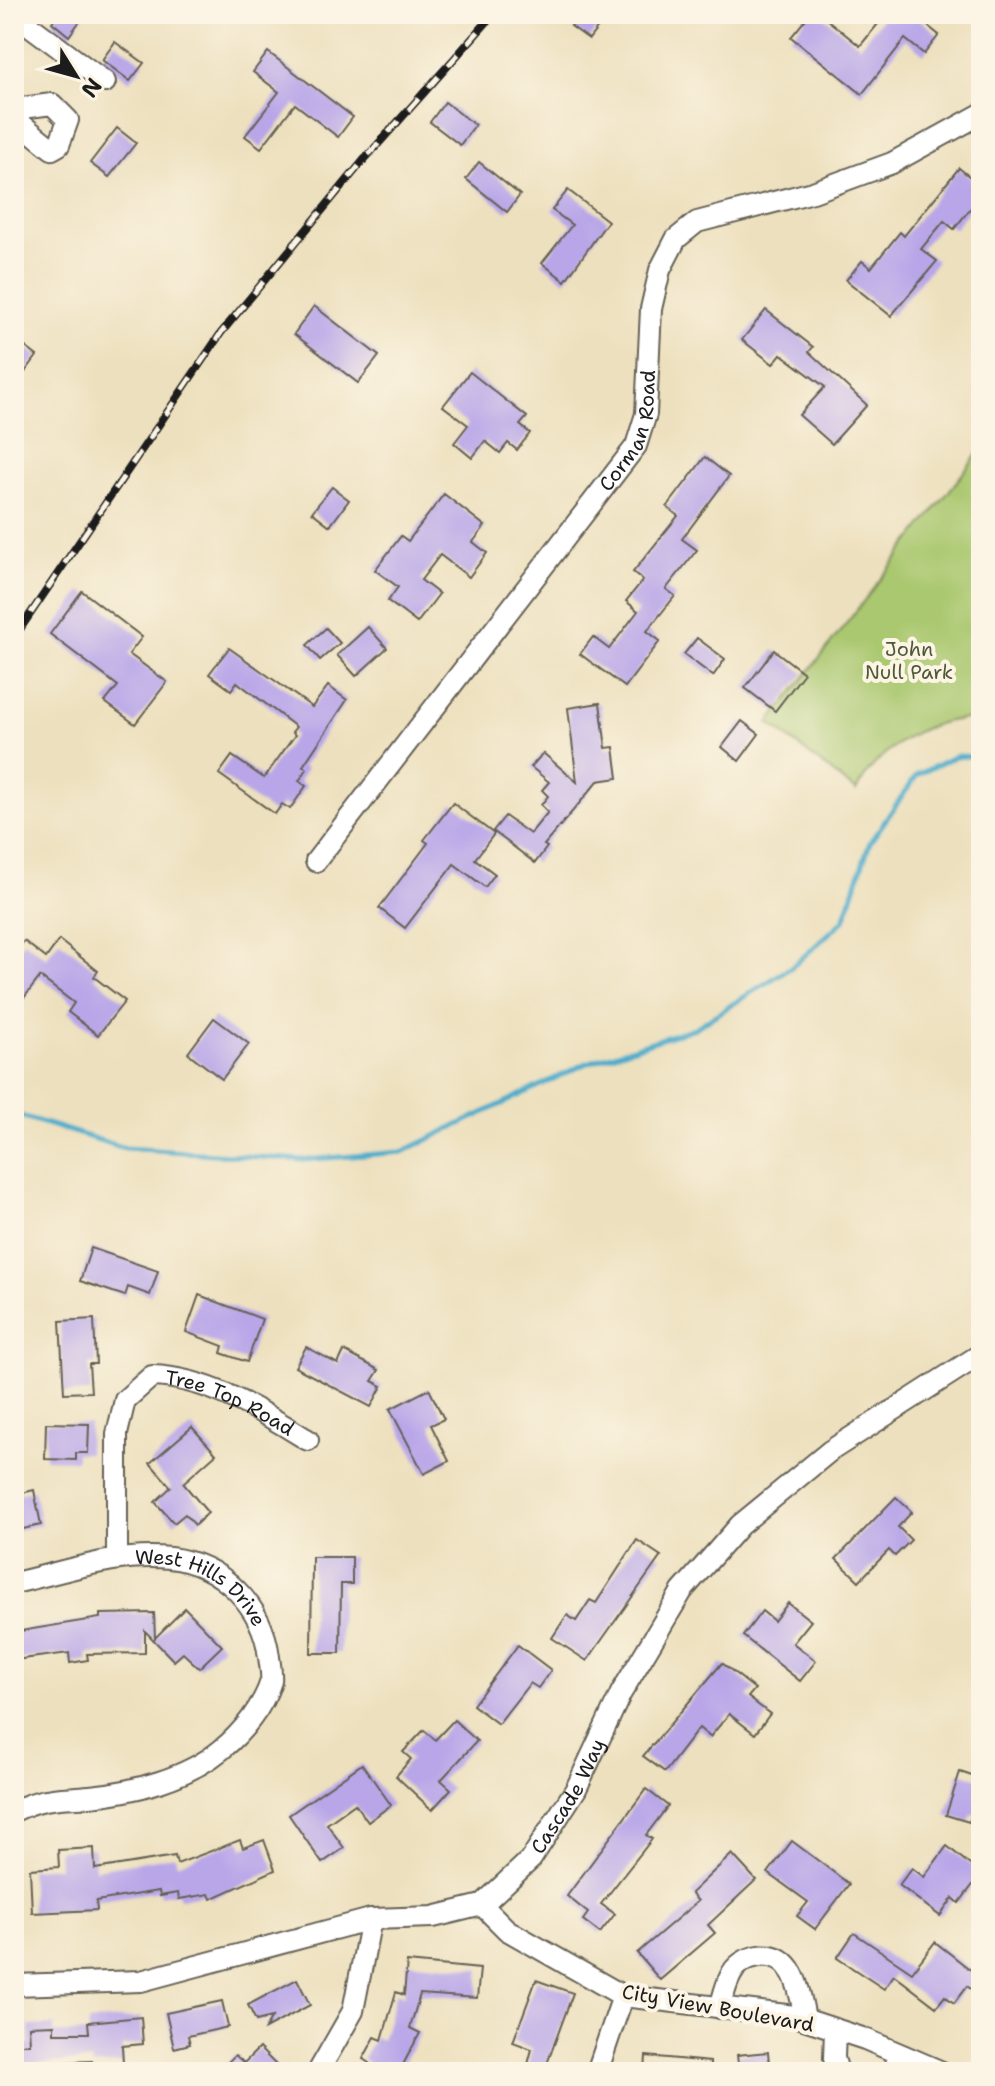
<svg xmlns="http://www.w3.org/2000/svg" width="995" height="2086" font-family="'Shantell Sans',sans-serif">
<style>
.green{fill:#aac86f;stroke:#637246;stroke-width:2}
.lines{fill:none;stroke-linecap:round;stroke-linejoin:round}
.stream{stroke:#4caccb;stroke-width:5}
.building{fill:#b8a6e8}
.minor-casing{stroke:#656155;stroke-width:24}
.minor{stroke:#fff;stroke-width:20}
.rail-casing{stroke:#1c1c1c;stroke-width:8}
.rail{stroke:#fcf5e5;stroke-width:5;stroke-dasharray:15;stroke-linecap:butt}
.labels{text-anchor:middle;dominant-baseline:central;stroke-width:8;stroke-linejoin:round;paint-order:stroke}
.street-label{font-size:20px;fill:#1c1c1c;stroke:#fcf5e5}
.park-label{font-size:20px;fill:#4e5839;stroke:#fcf5e5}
</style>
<rect width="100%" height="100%" fill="#fcf5e5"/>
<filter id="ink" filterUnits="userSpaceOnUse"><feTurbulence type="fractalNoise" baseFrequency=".0125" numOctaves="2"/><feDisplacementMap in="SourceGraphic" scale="16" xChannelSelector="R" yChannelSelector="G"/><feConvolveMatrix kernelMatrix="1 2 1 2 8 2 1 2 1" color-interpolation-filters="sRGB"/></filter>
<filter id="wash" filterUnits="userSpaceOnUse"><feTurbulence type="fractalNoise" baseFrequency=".006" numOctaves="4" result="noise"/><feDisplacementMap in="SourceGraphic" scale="32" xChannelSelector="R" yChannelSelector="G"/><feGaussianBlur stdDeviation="1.8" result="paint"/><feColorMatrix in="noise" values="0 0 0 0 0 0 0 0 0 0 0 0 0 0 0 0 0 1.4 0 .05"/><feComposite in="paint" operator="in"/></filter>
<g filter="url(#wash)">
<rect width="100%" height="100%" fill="#ede0be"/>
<path class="green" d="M981 450V719C931 715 879 747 856 791L769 723Z"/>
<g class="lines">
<polyline class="stream" points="14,1114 125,1148 303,1160 402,1152 587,1063 695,1028 793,966 844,920 870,842 917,775 956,756 981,757"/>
</g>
<g id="blocks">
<g class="building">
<polygon points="58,14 85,14 69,36 52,22"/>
<polygon points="581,14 608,14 589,39 571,26"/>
<polygon points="810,14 820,14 860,46 886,14 913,14 939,35 924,54 905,39 862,94 791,37"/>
<polygon points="115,42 144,63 130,81 102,60"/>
<polygon points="268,52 353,117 338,137 295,104 261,148 245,136 279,92 253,72"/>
<polygon points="445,102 475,125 460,145 430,122"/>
<polygon points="117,128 136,143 109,177 90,163"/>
<polygon points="479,162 520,195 507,212 466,179"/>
<polygon points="959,168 981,186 981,195 954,229 944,221 921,249 937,261 891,316 846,280 862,261 871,268 900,232 904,236"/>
<polygon points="568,190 608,221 565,281 542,263 572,225 552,210"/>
<polygon points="314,306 379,356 358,383 294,334"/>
<polygon points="766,310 813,347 809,352 867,405 832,444 799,415 825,387 781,354 773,364 742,340"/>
<polygon points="14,338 37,356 14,387"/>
<polygon points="470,372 527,417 520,425 530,433 517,450 508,443 500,453 485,441 472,458 454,443 468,425 443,406"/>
<polygon points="705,457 729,476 682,539 697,550 666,589 675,596 647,631 660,641 625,687 580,654 593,637 609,649 638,611 626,601 643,580 633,572 678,516 667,507"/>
<polygon points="332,487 349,500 330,526 312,512"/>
<polygon points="444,494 485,526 473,542 487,553 469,577 440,555 421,580 439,594 417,623 388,601 398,587 375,570 401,536 408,541"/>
<polygon points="82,591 142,637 129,654 167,682 135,724 105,702 118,686 50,634"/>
<polygon points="368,627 387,648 356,676 337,655"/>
<polygon points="326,628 340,643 320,660 307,645"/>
<polygon points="697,638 725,659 713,676 684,654"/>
<polygon points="229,648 312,707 328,686 347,700 303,766 307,769 299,781 306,786 290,809 282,804 275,814 219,774 232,756 264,778 295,735 292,732 296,727 237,682 231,690 209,674"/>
<polygon points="774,650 804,673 775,711 745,688"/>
<polygon points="600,703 606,748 614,747 618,778 598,781 544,845 547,847 535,863 493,831 505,816 530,834 548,812 541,805 548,796 542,790 549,782 531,767 543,753 577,782 568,708"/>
<polygon points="742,721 759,734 739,761 722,747"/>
<polygon points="453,803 494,834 475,859 495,874 485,887 454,864 405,928 379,908 428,843 424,840"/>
<polygon points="59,940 98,971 94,977 125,1001 98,1035 68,1012 74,1003 40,977 23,999 14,992 14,954 24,941 46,958"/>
<polygon points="214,1018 249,1044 222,1079 188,1053"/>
<polygon points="91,1248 158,1271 150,1295 128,1287 125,1296 80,1281"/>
<polygon points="199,1295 262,1319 247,1362 221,1353 223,1346 186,1332"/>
<polygon points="94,1319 96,1364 89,1364 91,1392 64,1393 60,1321"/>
<polygon points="306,1347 338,1364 344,1351 379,1370 372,1381 382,1386 371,1407 295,1367"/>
<polygon points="429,1389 444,1419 431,1425 449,1461 424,1474 390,1409"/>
<polygon points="46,1423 89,1424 88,1453 76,1453 76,1460 45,1459"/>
<polygon points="192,1427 216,1454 183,1483 208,1513 195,1525 185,1514 174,1523 155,1502 171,1487 150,1463"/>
<polygon points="34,1490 41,1525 14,1531 14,1495"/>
<polygon points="896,1497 912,1512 898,1527 911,1540 895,1556 889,1550 859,1581 836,1559"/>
<polygon points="637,1540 661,1556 587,1661 552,1638 567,1615 576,1621 590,1600 596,1603"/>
<polygon points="312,1557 352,1557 352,1584 341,1584 340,1653 311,1653"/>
<polygon points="788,1603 811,1621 793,1643 816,1661 800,1681 743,1636 762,1611 774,1621"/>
<polygon points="185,1608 222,1646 199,1668 183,1653 174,1661 145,1631 145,1653 87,1654 88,1660 70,1663 69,1653 14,1660 14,1632 100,1618 100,1614 154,1613 155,1638"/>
<polygon points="518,1645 551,1670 538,1688 530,1683 498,1724 473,1705"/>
<polygon points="722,1663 755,1689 748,1697 770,1714 755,1734 729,1714 710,1737 699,1728 665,1772 643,1756"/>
<polygon points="454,1720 477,1741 441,1780 451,1789 432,1810 396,1776 411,1759 403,1752 424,1730 435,1740"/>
<polygon points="362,1764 391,1805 368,1822 355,1804 327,1824 344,1848 322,1863 289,1815"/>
<polygon points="960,1772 981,1779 981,1817 972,1814 969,1822 946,1815"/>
<polygon points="646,1789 668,1806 646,1835 652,1839 601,1904 615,1914 600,1933 583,1920 588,1913 567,1896"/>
<polygon points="240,1840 243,1848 264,1840 275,1870 211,1899 209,1894 179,1899 178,1893 160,1896 159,1891 96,1901 97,1910 32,1913 30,1869 59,1867 58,1850 94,1848 95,1869 175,1856 177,1864"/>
<polygon points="792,1841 849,1884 815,1929 797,1916 808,1902 768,1873"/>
<polygon points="947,1846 981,1874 959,1903 953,1898 940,1916 899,1885 912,1868 924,1877"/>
<polygon points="732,1854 756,1880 708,1925 715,1933 660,1980 637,1953 698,1901 691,1893"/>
<polygon points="854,1933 912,1972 935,1942 981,1978 981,1997 967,1986 954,2003 945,1996 936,2007 894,1975 884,1989 837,1958"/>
<polygon points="407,1962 480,1969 477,1998 420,1994 410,2028 420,2033 399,2072 364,2072 369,2063 363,2059 375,2037 382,2040 396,1992 404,1995"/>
<polygon points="297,1979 310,2005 265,2029 272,2017 256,2021 248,2005"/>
<polygon points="536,1980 573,1993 544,2072 526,2072 532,2049 513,2042"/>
<polygon points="222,2001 228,2027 188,2036 190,2044 174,2048 166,2013"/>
<polygon points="141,2017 143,2044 122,2046 123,2063 92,2066 92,2061 14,2064 14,2044 30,2044 29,2026 54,2025 54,2033 89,2033 88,2022"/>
<polygon points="259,2048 276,2065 269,2072 218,2072 235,2055 244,2063"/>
<polygon points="768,2052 770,2072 739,2072 737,2055"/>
<polygon points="646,2056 710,2062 710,2072 645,2072"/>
</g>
</g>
</g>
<g filter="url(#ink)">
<use href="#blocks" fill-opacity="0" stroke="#656155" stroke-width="2"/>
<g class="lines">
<g class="minor-casing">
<g id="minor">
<polyline points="14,14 105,82"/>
<polyline points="14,109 52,104 68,120 59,145 52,149 14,118"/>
<path id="s1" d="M316 861 636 446 646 414 651 309 660 270 676 239 697 222 813 192 892 163 981 114"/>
<path id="s2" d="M117 1558V1434L125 1400 152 1376C210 1378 260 1411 308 1440"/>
<path id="s3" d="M14 1583C65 1572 117 1552 170 1558 222 1564 263 1606 269 1657 270 1665 272 1675 271 1681 263 1707 242 1733 221 1750 187 1778 134 1792 90 1796 57 1799 45 1796 14 1811"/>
<polyline points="482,1905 507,1930 623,1996 795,2016 865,2039 942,2072"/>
<path id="s4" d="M14 1985 141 1981 371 1919 433 1917 482 1905 531 1859 576 1789 621 1693 682 1591 740 1525 830 1451 981 1354"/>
<path d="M720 2008C723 1998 725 1987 730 1977 735 1965 746 1958 759 1956 795 1951 800 1993 805 2019"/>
<polyline points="835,2029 834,2058 838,2072"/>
<polyline points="318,2072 353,2011 371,1919"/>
<polyline points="597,2072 623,1996"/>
<polyline points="890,2072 904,2056"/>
</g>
</g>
<use href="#minor" class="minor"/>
<g class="rail-casing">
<polyline id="rail" points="14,638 221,333 363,161 494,14"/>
</g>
<use href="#rail" class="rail"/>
</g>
</g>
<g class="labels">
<g class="street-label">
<text stroke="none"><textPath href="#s1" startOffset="536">Corman Road</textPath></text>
<text stroke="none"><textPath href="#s2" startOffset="278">Tree Top Road</textPath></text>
<text stroke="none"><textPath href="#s3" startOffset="200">West Hills Drive</textPath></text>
<text stroke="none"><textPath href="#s4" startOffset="618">Cascade Way</textPath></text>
<text transform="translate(718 2008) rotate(10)">City View Boulevard</text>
</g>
<g class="park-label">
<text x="909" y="649">John<tspan x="909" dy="23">Null Park</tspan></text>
</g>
</g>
<rect width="995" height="2086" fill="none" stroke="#fcf5e5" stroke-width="48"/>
<g transform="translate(76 76) rotate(127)" stroke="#fcf5e5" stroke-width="6" paint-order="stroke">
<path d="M0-6L14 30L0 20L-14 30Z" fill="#1c1c1c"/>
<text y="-12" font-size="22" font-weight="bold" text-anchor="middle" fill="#1c1c1c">N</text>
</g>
</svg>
